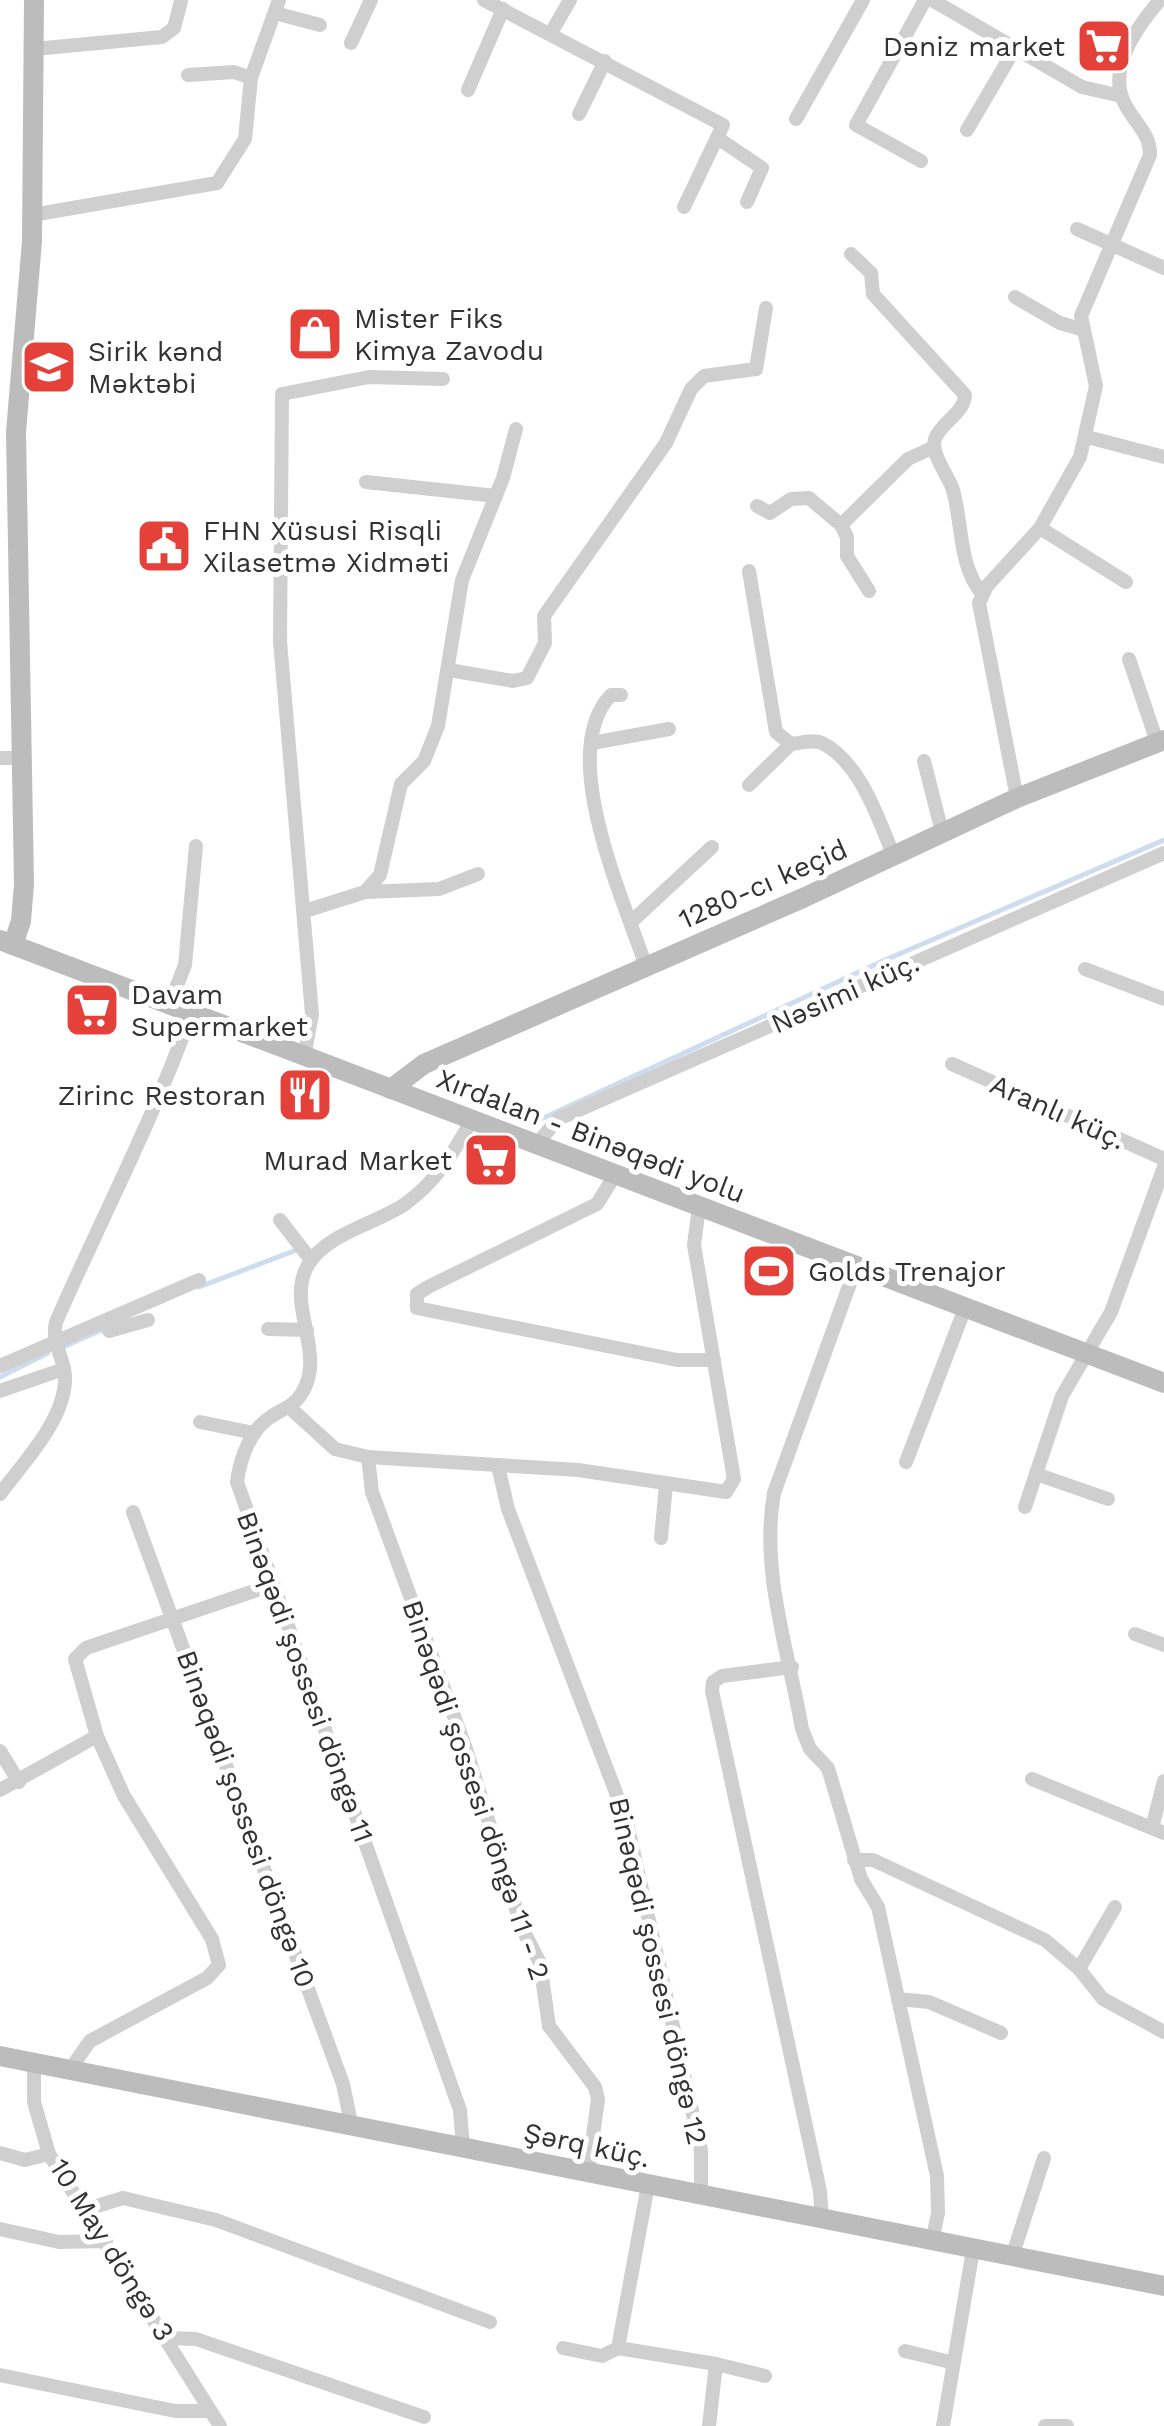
<svg xmlns="http://www.w3.org/2000/svg" width="1164" height="2426" font-family="'Work Sans',sans-serif">
<style>
.lines{fill:none;stroke-linecap:round;stroke-linejoin:round}
.stream{stroke:#cedded;stroke-width:5}
.street{stroke:#cfcfcf;stroke-width:14}
.secondary{stroke:#bcbcbc;stroke-width:20}
.labels{text-anchor:middle;dominant-baseline:central;stroke-width:10;stroke-linejoin:round;paint-order:stroke}
.poi-label{font-size:28px;fill:#323232;stroke:#fff;text-anchor:start}
.street-label{font-size:28px;fill:#323232;stroke:#fff}
</style>
<rect width="100%" height="100%" fill="#fff"/>
<g class="lines">
<g class="stream">
<polyline points="539,1120 883,961 1164,840"/>
<polyline points="199,1287 294,1251"/>
<polyline points="63,1347 106,1328"/>
<polyline points="0,1377 48,1353"/>
</g>
<g class="street">
<polyline points="484,0 723,125 684,207"/>
<polyline points="932,0 1082,87 1121,96"/>
<polyline points="275,13 320,25"/>
<polyline points="551,33 570,0"/>
<polyline points="351,43 371,0"/>
<polyline points="34,49 162,37 174,28 181,1"/>
<polyline points="188,75 234,72 251,78"/>
<polyline points="468,90 503,9"/>
<polyline points="579,114 605,61"/>
<polyline points="796,119 863,0"/>
<polyline points="967,130 1017,45"/>
<polyline points="719,139 762,168 747,202"/>
<polyline points="921,161 856,125 925,0"/>
<polyline points="32,215 217,183 245,139 251,78 279,0"/>
<polyline points="1077,229 1164,268"/>
<path d="M851 254 871 273 873 294 965 395C964 414 941 422 935 439 930 454 949 476 953 490 963 526 958 564 982 594"/>
<polyline points="1015,297 1060,323 1081,329"/>
<polyline points="1087,437 1164,457"/>
<polyline points="366,482 496,496"/>
<polyline points="757,506 770,513 791,499 809,498 841,525 847,537 847,556 869,591"/>
<polyline points="841,525 908,459 934,447"/>
<polyline points="1040,528 1126,582"/>
<path d="M749 571 776 732 791 744C801 743 812 739 822 743 860 762 878 818 893 854"/>
<polyline points="1129,659 1157,742"/>
<polyline points="449,670 513,681 527,678 545,643 544,616 666,443 691,389 704,376 756,369 766,308"/>
<path d="M621 695H611C555 753 625 902 646 967"/>
<polyline points="592,743 669,729"/>
<polyline points="0,758 19,758"/>
<polyline points="924,761 942,832"/>
<polyline points="749,785 791,744"/>
<path d="M1017 798 979 603 987 586 1040 528 1080 457 1096 386 1081 316 1150 155C1151 135 1135 123 1126 106 1105 70 1137 27 1160 0"/>
<polyline points="365,892 439,889 478,874"/>
<polyline points="305,911 365,892 380,875 401,784 424,761 438,726 462,580 503,478 516,429"/>
<polyline points="631,922 712,847"/>
<polyline points="1085,969 1164,999"/>
<polyline points="169,1006 185,965 196,846"/>
<polyline points="304,1058 312,1014 280,641 282,394 369,377 443,379"/>
<polyline points="952,1064 1164,1159"/>
<polyline points="536,1145 558,1119 1164,853"/>
<polyline points="615,1175 597,1204 428,1287 417,1294 417,1308 677,1360 714,1360"/>
<polyline points="280,1220 311,1260"/>
<path d="M856 1267 774 1493C760 1571 789 1653 802 1729L810 1749 828 1768 861 1879 878 1907 937 2176 938 2213 932 2242"/>
<polyline points="268,1329 307,1330"/>
<polyline points="109,1331 148,1320"/>
<polyline points="0,1366 199,1280"/>
<polyline points="0,1391 64,1369"/>
<polyline points="289,1407 335,1449 368,1457 578,1470 726,1492 734,1479 694,1245 699,1207"/>
<polyline points="200,1422 254,1433"/>
<polyline points="368,1457 372,1492 466,1749 522,1928 540,1963 549,2026 595,2087 598,2099 588,2173"/>
<polyline points="906,1462 965,1308"/>
<polyline points="498,1466 508,1509 626,1819 701,2150 701,2196"/>
<polyline points="1036,1474 1108,1499"/>
<path d="M0 1494C23 1463 67 1418 65 1376 64 1357 51 1343 56 1322 101 1219 153 1121 191 1014"/>
<polyline points="1025,1507 1062,1396 1111,1312 1164,1167"/>
<polyline points="133,1512 343,2084 352,2128"/>
<polyline points="661,1538 666,1485"/>
<polyline points="1135,1634 1164,1645"/>
<polyline points="792,1667 722,1676 713,1682 712,1691 820,2191 822,2220"/>
<polyline points="0,1751 19,1782"/>
<polyline points="1032,1779 1164,1833"/>
<polyline points="0,1790 97,1736"/>
<polyline points="1152,1828 1164,1781"/>
<polyline points="854,1860 873,1860 1045,1940 1079,1969 1103,1999 1164,2032"/>
<polyline points="1079,1969 1115,1907"/>
<polyline points="898,1999 929,2002 1001,2033"/>
<polyline points="34,2064 34,2102 49,2154 220,2426"/>
<polyline points="69,2071 90,2041 207,1978 219,1965 212,1939 124,1796 97,1736 75,1659 86,1648 272,1585"/>
<path d="M463 2147 460 2110 237 1482C240 1458 251 1428 272 1416 283 1409 295 1405 302 1393 327 1353 285 1304 308 1265 327 1233 376 1224 405 1204 436 1182 453 1153 472 1120"/>
<polyline points="0,2153 25,2160 49,2154"/>
<polyline points="648,2185 618,2348 716,2364 709,2426"/>
<polyline points="84,2210 123,2198 216,2220 490,2322"/>
<polyline points="0,2229 59,2242 106,2241"/>
<polyline points="1012,2257 1044,2158"/>
<polyline points="168,2338 196,2339 424,2417"/>
<polyline points="563,2348 602,2356 618,2348"/>
<polyline points="905,2351 950,2362"/>
<polyline points="716,2364 765,2376"/>
<polyline points="0,2375 175,2411 210,2411"/>
<polyline points="943,2426 973,2250"/>
<polyline points="1045,2426 1067,2426"/>
</g>
<g class="secondary">
<polyline points="0,940 1164,1383"/>
<polyline points="13,945 21,921 24,884 16,432 32,241 34,0"/>
<polyline points="391,1089 424,1064 803,898 1017,798 1164,740"/>
<polyline points="0,2056 1164,2286"/>
</g>
</g>
<defs>
<g id="supermarket-square" transform="scale(2.875)"><rect x="-9" y="-9" width="18" height="18" rx="4" fill="#e3413a" stroke="#fff"/><path d="M-6-5.5h2.5l.6 2H6L4.5 2H-2.5L-4.4-4H-6ZM-1.5 3.2a1.3 1.3 0 1 0 .1 0ZM3 3.2a1.3 1.3 0 1 0 .1 0Z" fill="#fff"/></g>
<g id="shop-square" transform="scale(2.875)"><rect x="-9" y="-9" width="18" height="18" rx="4" fill="#e3413a" stroke="#fff"/><path d="M-5-2.5h2.3a2.7 3.5 0 0 1 5.4 0H5L5.5 6h-11ZM-1.5-2.5h3a1.5 2.3 0 0 0-3 0Z" fill="#fff"/></g>
<g id="school-square" transform="scale(2.875)"><rect x="-9" y="-9" width="18" height="18" rx="4" fill="#e3413a" stroke="#fff"/><path d="M0-5L7-2L0 1L-7-2ZM-4 1L0 2.5L4 1V4Q0 6-4 4Z" fill="#fff"/></g>
<g id="civic-square" transform="scale(2.875)"><rect x="-9" y="-9" width="18" height="18" rx="4" fill="#e3413a" stroke="#fff"/><path d="M-.6-6.5H3V-4.5H.6V-3L4-1V1h2V6H-6V1h2V-1L-.6-3ZM-1.2 2.5V6h2.4V2.5Z" fill="#fff"/></g>
<g id="restaurant-square" transform="scale(2.875)"><rect x="-9" y="-9" width="18" height="18" rx="4" fill="#e3413a" stroke="#fff"/><path d="M-5-6h1v4h1v-4h1v4h1v-4h1v5L-1.5 .5V6h-2V.5L-5-1ZM5-6V6H3V1.5H1.5Q1.5-4 5-6Z" fill="#fff"/></g>
<g id="stadium-square" transform="scale(2.875)"><rect x="-9" y="-9" width="18" height="18" rx="4" fill="#e3413a" stroke="#fff"/><path d="M0-5a6.5 5 0 1 0 0 10a6.5 5 0 1 0 0-10ZM-3.5-1.8h7v3.6h-7Z" fill="#fff"/></g>
</defs>
<g fill-rule="evenodd">
<use href="#supermarket-square" x="1104" y="46"/>
<use href="#shop-square" x="315" y="334"/>
<use href="#school-square" x="49" y="367"/>
<use href="#civic-square" x="164" y="546"/>
<use href="#supermarket-square" x="92" y="1010"/>
<use href="#restaurant-square" x="305" y="1095"/>
<use href="#supermarket-square" x="491" y="1160"/>
<use href="#stadium-square" x="769" y="1271"/>
</g>
<g class="labels">
<g class="poi-label">
<text x="1065" y="46" text-anchor="end">Dəniz market</text>
<text x="354" y="318">Mister Fiks<tspan x="354" dy="32">Kimya Zavodu</tspan></text>
<text x="88" y="351">Sirik kənd<tspan x="88" dy="32">Məktəbi</tspan></text>
<text x="203" y="530">FHN Xüsusi Risqli<tspan x="203" dy="32">Xilasetmə Xidməti</tspan></text>
<text x="131" y="994">Davam<tspan x="131" dy="32">Supermarket</tspan></text>
<text x="266" y="1095" text-anchor="end">Zirinc Restoran</text>
<text x="452" y="1160" text-anchor="end">Murad Market</text>
<text x="808" y="1271">Golds Trenajor</text>
</g>
<g class="street-label">
<text transform="translate(763 884) rotate(-24)">1280-cı keçid</text>
<text transform="translate(845 993) rotate(-24)">Nəsimi küç.</text>
<text transform="translate(1058 1112) rotate(24)">Aranlı küç.</text>
<text transform="translate(591 1136) rotate(21)">Xırdalan - Binəqədi yolu</text>
<text transform="translate(305 1677) rotate(70)">Binəqədi şossesi döngə 11</text>
<text transform="translate(476 1790) rotate(71)">Binəqədi şossesi döngə 11 - 2</text>
<text transform="translate(246 1819) rotate(70)">Binəqədi şossesi döngə 10</text>
<text transform="translate(658 1971) rotate(77)">Binəqədi şossesi döngə 12</text>
<text transform="translate(587 2145) rotate(12)">Şərq küç.</text>
<text transform="translate(112 2250) rotate(58)">10 May döngə 3</text>
</g>
</g>
</svg>
